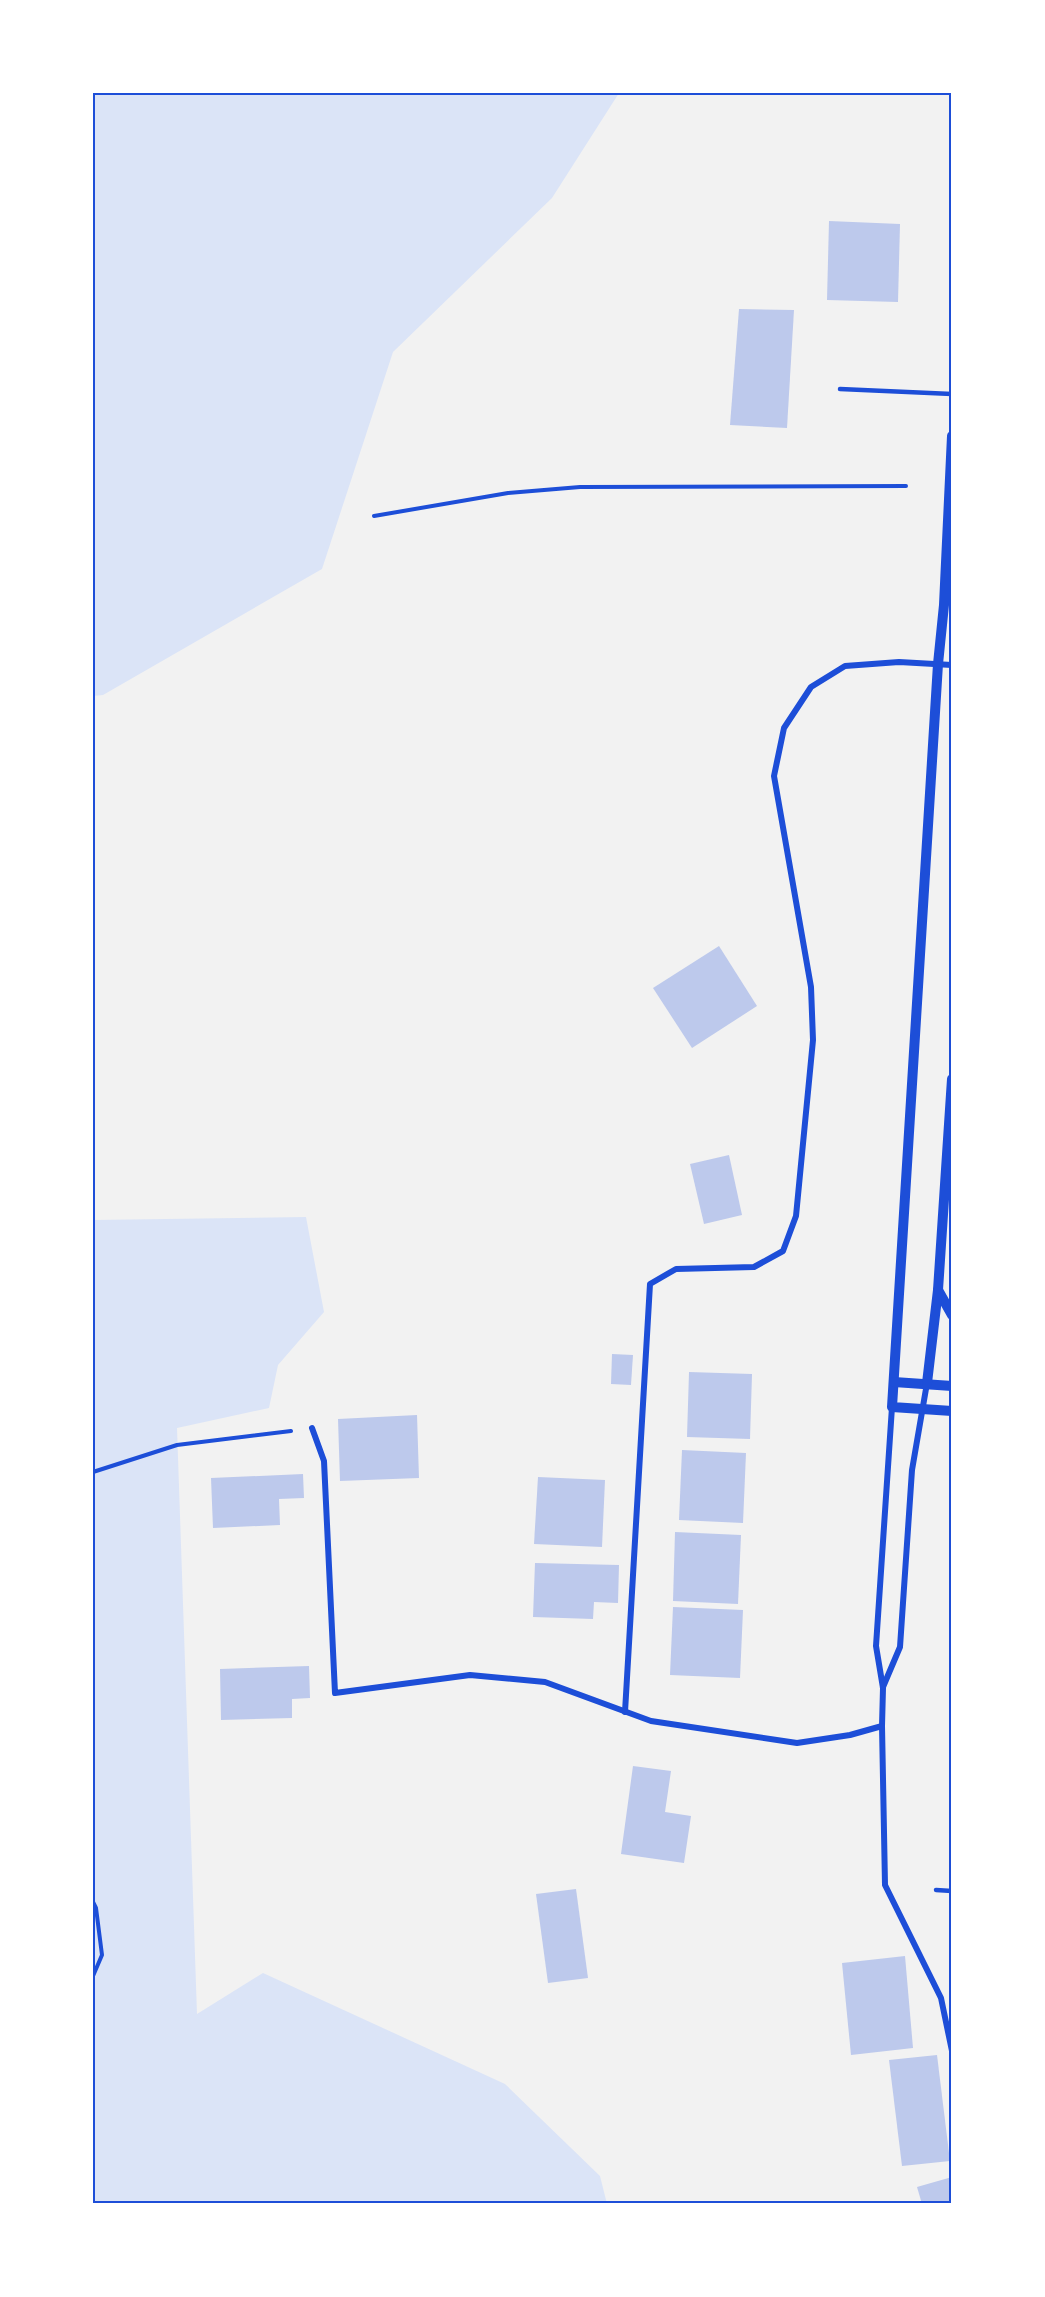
<svg xmlns="http://www.w3.org/2000/svg" width="1045" height="2297" font-family="Ubuntu,sans-serif">
<style>
.green{fill:#dbe4f7}
.building{fill:#bdc9ec}
.lines{fill:none;stroke-linecap:round;stroke-linejoin:round}
.path{stroke:#1d4ed8;stroke-width:4}
.service{stroke:#1d4ed8;stroke-width:4.5}
.minor{stroke:#1d4ed8;stroke-width:6}
.tertiary{stroke:#1d4ed8;stroke-width:10}
.neatline{fill:none;stroke:#1d4ed8;stroke-width:2}
</style>
<rect width="100%" height="100%" fill="#f2f2f2"/>
<g class="green">
<polygon points="93,93 619,93 552,198 393,352 322,569 103,695 93,696"/>
<polygon points="306,1217 324,1312 278,1365 269,1408 177,1428 197,2014 263,1973 505,2084 600,2176 607,2204 93,2204 93,1220"/>
</g>
<g class="building">
<polygon points="829,221 900,224 898,302 827,300"/>
<polygon points="739,309 794,310 787,428 730,425"/>
<polygon points="719,946 757,1006 692,1048 653,988"/>
<polygon points="729,1155 742,1215 704,1224 690,1164"/>
<polygon points="612,1354 633,1355 631,1385 611,1384"/>
<polygon points="689,1372 752,1374 750,1439 687,1437"/>
<polygon points="417,1415 419,1478 340,1481 338,1419"/>
<polygon points="682,1450 746,1453 743,1523 679,1520"/>
<polygon points="303,1474 304,1498 279,1499 280,1525 213,1528 211,1478"/>
<polygon points="538,1477 605,1480 602,1547 534,1544"/>
<polygon points="675,1532 741,1535 738,1604 673,1601"/>
<polygon points="535,1563 619,1565 618,1603 594,1602 593,1619 533,1617"/>
<polygon points="673,1607 743,1610 740,1678 670,1675"/>
<polygon points="309,1666 310,1698 292,1699 292,1718 221,1720 220,1669"/>
<polygon points="633,1766 671,1771 665,1812 691,1816 684,1863 621,1854"/>
<polygon points="576,1889 588,1978 548,1983 536,1894"/>
<polygon points="905,1956 913,2048 851,2055 842,1963"/>
<polygon points="937,2055 950,2161 902,2166 889,2060"/>
<polygon points="952,2177 952,2204 922,2204 917,2187"/>
</g>
<g class="lines">
<g class="path">
<polyline points="374,516 508,493 580,487 906,486"/>
<polyline points="93,1472 177,1445 291,1431"/>
<polyline points="93,1902 96,1908 102,1955 93,1976"/>
</g>
<g class="service">
<polyline points="840,389 952,394"/>
<polyline points="936,1890 952,1891"/>
</g>
<g class="minor">
<polyline points="312,1428 324,1461 335,1693 470,1675 545,1682 651,1721 797,1743 850,1735 882,1726 883,1688 876,1646 892,1407"/>
<polyline points="883,1687 900,1647 912,1470 927,1383"/>
<polyline points="625,1712 650,1284 676,1269 754,1267 783,1251 796,1216 813,1040 811,987 774,776 784,728 811,687 845,666 899,662 952,665"/>
<polyline points="882,1726 885,1885 941,1998 952,2051"/>
</g>
<g class="tertiary">
<polyline points="952,436 944,605 938,664 892,1407 952,1411"/>
<polyline points="938,1290 952,1315"/>
<polyline points="894,1382 952,1386"/>
<polyline points="927,1383 938,1290 952,1079"/>
</g>
</g>
<rect width="1045" height="2297" fill="none" stroke="#ffffff" stroke-width="189"/>
<rect x="94" y="94" width="856" height="2108" class="neatline"/>
</svg>
